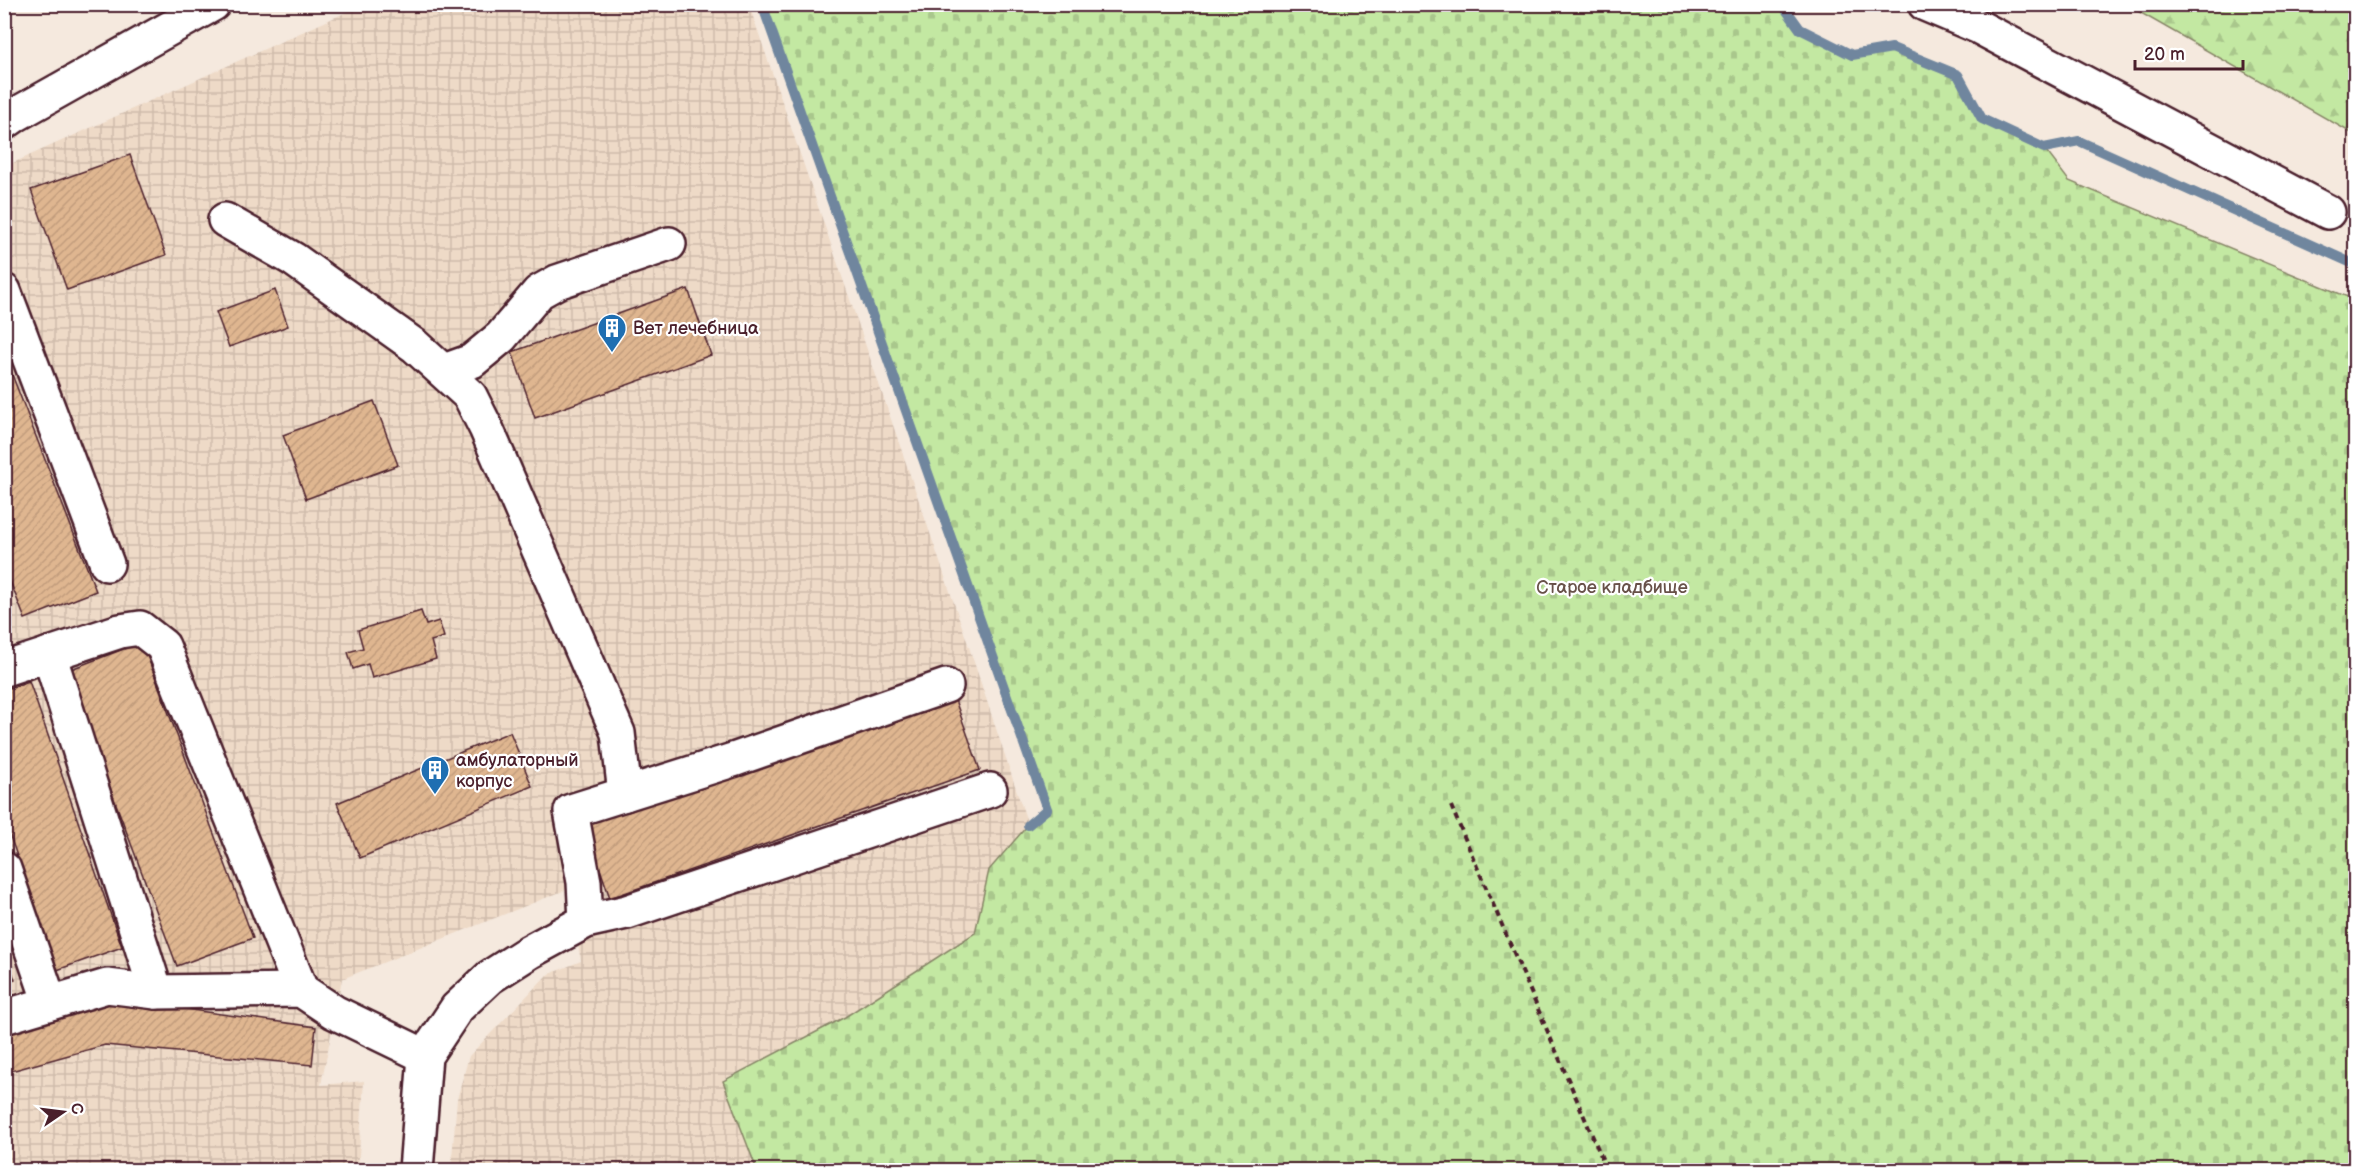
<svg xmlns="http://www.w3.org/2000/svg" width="2360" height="1175" font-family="'Balsamiq Sans',sans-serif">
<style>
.industrial{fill:url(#industrial-grid)}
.forest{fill:url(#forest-firs);stroke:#868466;stroke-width:1.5}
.cemetery{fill:url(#cemetery-stones);stroke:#868466;stroke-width:1.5}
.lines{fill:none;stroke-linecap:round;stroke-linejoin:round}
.stream{stroke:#70869e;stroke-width:10}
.building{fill:url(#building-hatch);stroke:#4a1f2b;stroke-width:1.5}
.minor-casing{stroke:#4a1f2b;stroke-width:38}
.path{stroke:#4a1f2b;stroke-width:4;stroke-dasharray:6 4.5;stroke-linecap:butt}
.minor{stroke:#fff;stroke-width:33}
.labels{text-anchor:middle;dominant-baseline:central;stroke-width:4.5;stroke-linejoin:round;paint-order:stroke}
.poi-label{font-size:18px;fill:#4a1f2b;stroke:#fff;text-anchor:start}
.park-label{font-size:18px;fill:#685149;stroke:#fff}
</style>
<defs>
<pattern id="industrial-grid" width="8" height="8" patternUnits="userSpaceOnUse" patternTransform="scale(1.5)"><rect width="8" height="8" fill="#eedac7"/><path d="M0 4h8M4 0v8" fill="none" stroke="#cebbab"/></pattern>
<pattern id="forest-firs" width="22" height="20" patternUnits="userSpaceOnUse" patternTransform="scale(1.5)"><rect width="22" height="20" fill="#c3e8a2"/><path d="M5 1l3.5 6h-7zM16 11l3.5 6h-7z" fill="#a9c78c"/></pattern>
<pattern id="cemetery-stones" width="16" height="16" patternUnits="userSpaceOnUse" patternTransform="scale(1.5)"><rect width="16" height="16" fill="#c3e8a2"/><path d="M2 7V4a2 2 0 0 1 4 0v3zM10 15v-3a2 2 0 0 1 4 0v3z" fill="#a9c78c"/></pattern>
<pattern id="building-hatch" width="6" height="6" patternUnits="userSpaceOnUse" patternTransform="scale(1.5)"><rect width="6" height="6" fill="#dfb690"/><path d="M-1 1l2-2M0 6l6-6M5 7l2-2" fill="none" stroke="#c19c7c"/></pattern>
</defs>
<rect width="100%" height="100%" fill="#f5e9de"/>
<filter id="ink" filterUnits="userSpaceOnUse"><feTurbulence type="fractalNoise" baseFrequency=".0167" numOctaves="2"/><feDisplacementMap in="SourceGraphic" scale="12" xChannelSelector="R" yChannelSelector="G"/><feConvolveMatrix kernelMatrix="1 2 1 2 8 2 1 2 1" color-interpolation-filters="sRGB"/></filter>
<g filter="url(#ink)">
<polygon class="industrial" points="362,5 749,5 968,644 1028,825 989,870 975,933 845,1017 723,1080 757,1170 451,1170 457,1099 469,1056 547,975 581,961 568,889 342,979 321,1085 364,1081 358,1170 5,1170 4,167"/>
<polygon class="forest" points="2127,5 2355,5 2355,135"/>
<polygon class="cemetery" points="762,5 1782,5 1800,29 1852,55 1892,48 1958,75 1982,119 2044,148 2069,181 2355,300 2355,1170 757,1170 723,1081 845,1017 975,933 989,870 1028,825 1047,808"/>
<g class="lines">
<g class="stream">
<polyline points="762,4 1047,809 1028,825"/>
<polyline points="1782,4 1800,29 1852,55 1892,48 1958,75 1982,119 2044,148 2079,141 2356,265"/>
</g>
</g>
<g class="building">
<polygon points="130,155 166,255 67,290 31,190"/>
<polygon points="688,289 711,355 535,418 512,352"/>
<polygon points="275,290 288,326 229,347 216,312"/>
<polygon points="4,354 96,591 25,619 4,566"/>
<polygon points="374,401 398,465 306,499 283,435"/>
<polygon points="421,611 426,625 439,621 444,637 431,641 436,659 372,678 368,664 353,669 348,652 363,648 358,630"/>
<polygon points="142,642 253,938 177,966 66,671"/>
<polygon points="29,681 122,947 57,970 4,819 4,690"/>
<polygon points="954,697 980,770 610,898 585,825"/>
<polygon points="510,732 532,786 360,858 337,803"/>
<polygon points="4,949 15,980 4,984"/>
<polygon points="103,998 316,1027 312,1065 105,1045 4,1073 4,1026"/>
</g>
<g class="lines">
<g class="minor-casing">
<g id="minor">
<polyline points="1925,4 1977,26 2328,212"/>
<polyline points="4,123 17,114 213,4"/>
<polyline points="225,220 293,259 415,346 470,396 486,428 618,733 625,794"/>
<polyline points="4,291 107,564"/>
<polyline points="444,371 472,361 501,337 539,292 557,282 669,244"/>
<polyline points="49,654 156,992"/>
<polyline points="4,669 120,631 140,628 163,646 301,990"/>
<polyline points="4,869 50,1003"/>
<polyline points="586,921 584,882 571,811 736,759 946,686"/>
<polyline points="4,1017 107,986 156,992 301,990 334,1012 425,1056"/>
<polyline points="416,1170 425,1056 457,1008 490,977 529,952 586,921 627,912 990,790"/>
</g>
</g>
<polyline class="path" points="1451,806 1607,1170"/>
<use href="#minor" class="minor"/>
</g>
</g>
<defs>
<g id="building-pin" transform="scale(1.5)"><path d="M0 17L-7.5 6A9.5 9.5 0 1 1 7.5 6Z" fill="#1f6fb2" stroke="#fff"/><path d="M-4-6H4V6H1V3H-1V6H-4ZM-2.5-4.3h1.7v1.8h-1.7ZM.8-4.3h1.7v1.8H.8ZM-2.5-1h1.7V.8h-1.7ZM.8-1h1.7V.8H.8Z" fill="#fff"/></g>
</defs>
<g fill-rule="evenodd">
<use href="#building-pin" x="612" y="328"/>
<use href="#building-pin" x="435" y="770"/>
</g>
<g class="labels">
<g class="poi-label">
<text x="633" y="328">Вет лечебница</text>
<text x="456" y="760">амбулаторный<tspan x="456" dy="21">корпус</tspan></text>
</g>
<g class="park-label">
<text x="1612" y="587">Старое кладбище</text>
</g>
</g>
<rect width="2360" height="1175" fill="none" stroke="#fff" stroke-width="24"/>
<rect x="12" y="12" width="2336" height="1151" fill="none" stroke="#4a1f2b" stroke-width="2" filter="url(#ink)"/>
<g transform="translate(63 1112) rotate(76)" stroke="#ffffff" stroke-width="4.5" paint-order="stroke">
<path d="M0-4.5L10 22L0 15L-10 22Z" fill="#4a1f2b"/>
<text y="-9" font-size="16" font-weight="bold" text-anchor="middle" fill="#4a1f2b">С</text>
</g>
<path d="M2135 60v9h108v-9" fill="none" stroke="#4a1f2b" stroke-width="3"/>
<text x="2144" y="60" font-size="18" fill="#4a1f2b" stroke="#ffffff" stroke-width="4.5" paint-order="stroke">20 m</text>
</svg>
